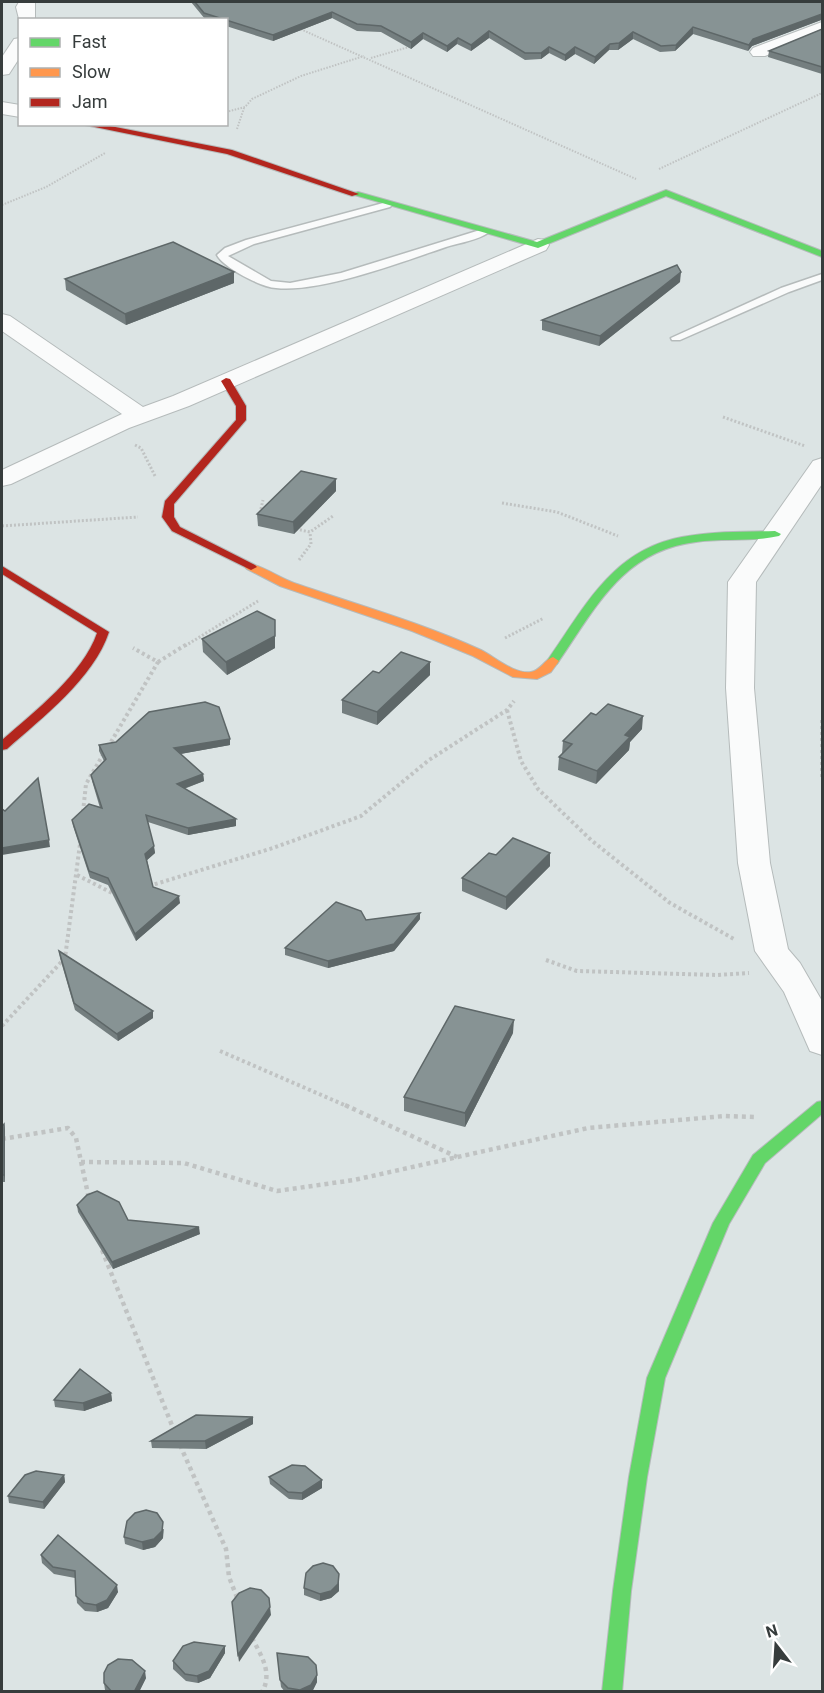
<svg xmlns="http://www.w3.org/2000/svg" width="824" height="1693" font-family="Roboto,sans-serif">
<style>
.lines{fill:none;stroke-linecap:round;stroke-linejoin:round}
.lane-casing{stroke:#b5bbbb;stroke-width:3}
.street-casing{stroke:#b5bbbb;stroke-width:2}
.fast-casing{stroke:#b5bbbb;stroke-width:2}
.slow-casing{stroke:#b5bbbb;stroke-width:2}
.jam-casing{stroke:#b5bbbb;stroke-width:2}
.path-far3{stroke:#c0c3c3;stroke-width:2;stroke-dasharray:1.5 1.5;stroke-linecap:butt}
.path-far2{stroke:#c0c3c3;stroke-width:3;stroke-dasharray:2 2;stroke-linecap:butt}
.path-far1{stroke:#c0c3c3;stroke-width:4;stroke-dasharray:3 3;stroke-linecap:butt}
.path{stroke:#c0c3c3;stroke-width:4.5;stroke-dasharray:4 4;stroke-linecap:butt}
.lane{fill:#fafbfb;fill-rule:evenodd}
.street{fill:#fafbfb;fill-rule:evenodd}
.fast{fill:#63d668;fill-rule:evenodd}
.slow{fill:#ff974d;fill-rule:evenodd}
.jam{fill:#b3261e;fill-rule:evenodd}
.wall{fill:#747e7f}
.shaded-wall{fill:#5e6768}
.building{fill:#879394;stroke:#5e6768;stroke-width:1.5}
</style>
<rect width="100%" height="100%" fill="#dce4e4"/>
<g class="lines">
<g class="lane-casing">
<g id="lane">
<path d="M387 202 392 205 390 207 254 244 228 256 271 281 290 283 341 273 480 230 489 232C479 240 459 243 446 247 402 262 320 293 276 288 261 287 224 268 217 255L225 248 246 240Z"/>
<polygon points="822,274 822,280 789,292 680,340 672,340 671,338 781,288"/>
</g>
</g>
<g class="street-casing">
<g id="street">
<polygon points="19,2 35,2 35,20 20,20 20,23 16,7"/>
<polygon points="822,22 822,33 765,56 753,56 750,52 753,48"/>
<polygon points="20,38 20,57 9,74 2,75 2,57 14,39"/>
<polygon points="2,102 20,105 20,117 2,114"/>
<polygon points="538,239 546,240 549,245 546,250 189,406 129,428 11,484 2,486 2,470 122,414 2,331 2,314 10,316 143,407 173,396"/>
<polygon points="822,458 822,484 756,582 754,688 770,863 788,949 800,963 822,1001 822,1055 810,1051 784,992 755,951 738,863 726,688 728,582 813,461"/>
</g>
</g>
<g class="fast-casing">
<g id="fast">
<polygon points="666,190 822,251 822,257 666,196 538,248 351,194 358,192 537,242"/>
<path d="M775 531 781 534 779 536C753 542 723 538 696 542 622 551 596 608 557 664L553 665 547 661C585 607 612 550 682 537 713 531 744 532 775 531Z"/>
<polygon points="822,1101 822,1114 765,1163 729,1224 665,1378 647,1477 631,1591 622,1692 602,1692 613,1591 629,1477 647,1378 713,1223 753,1155 817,1102"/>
</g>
</g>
<g class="slow-casing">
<path id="slow" d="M251 564C267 568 281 579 297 584 358 605 422 623 481 650 495 657 515 675 531 672 541 670 544 660 553 657L559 661 551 672 537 679 513 677 473 656 412 631 280 586 247 569 245 567Z"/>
</g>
<g class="jam-casing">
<g id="jam">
<polygon points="80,124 100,124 232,150 359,194 352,196 227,154"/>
<polygon points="226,378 230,379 246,406 246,420 174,504 174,517 180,527 255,565 257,567 251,570 172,531 162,517 165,501 236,420 236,406 221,381"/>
<path d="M2 566 109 632C94 678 42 718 7 749L2 750V740C34 712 83 674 97 633L2 574Z"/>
</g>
</g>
<g class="path-far3">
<polyline points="298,28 636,179"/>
<polyline points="371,58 409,47 408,43"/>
<polyline points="226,112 245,107 252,99 301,76 364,56"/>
<polyline points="237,129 244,108"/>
<polyline points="659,169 822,93"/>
<polyline points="2,205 46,187 105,153"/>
</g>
<g class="path-far2">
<polyline points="723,417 805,446"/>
<polyline points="135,445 141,448 155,476"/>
<polyline points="502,503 557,512 618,536"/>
<polyline points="260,513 263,500"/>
<polyline points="2,526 138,517"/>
<polyline points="296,529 310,532 333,516"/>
<polyline points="299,560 311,544 310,532"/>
<polyline points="505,638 544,618"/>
<polyline points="185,646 258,601"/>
</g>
<g class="path-far1">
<polyline points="158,662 187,644"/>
<polyline points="507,710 521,761 538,789 591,840 670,903 734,939"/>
<polyline points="822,720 822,780"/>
<polyline points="108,747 158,662 133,648"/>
<polyline points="83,812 86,784 104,753"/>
<polyline points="77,875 116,895"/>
<polyline points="149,886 273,848 361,816 429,760 507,710 514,701"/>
<polyline points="546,960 577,971 717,975 749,973"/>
<polyline points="2,1026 65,958 80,844"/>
<polyline points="220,1051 349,1107"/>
</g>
<g class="path">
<polyline points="345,1105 457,1157"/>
<polyline points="2,1139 68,1128 76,1138 89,1199"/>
<polyline points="81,1162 184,1163 277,1191 354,1180 588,1128 725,1116 754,1117"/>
<polyline points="102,1250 175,1433"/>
<polyline points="180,1445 226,1549 229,1577 238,1600"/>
<path d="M252 1638C261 1655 273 1673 262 1692"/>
</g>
<use href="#lane" class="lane"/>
<use href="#street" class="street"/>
<use href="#fast" class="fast"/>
<use href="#slow" class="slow"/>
<use href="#jam" class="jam"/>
</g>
<g class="wall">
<polygon points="191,2 822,2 822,21 821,20 752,46 748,51 693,34 675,51 660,52 633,39 618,50 609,50 594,64 575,54 565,61 549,53 541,59 525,60 489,38 471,51 457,44 447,52 423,39 411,49 381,32 357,31 332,18 273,41 226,26 226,20 205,19"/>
<polygon points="822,29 822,74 768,57 769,51"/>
<polygon points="234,272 234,283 126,325 66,290 65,279"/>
<polygon points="680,282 599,346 542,330 542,320"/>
<polygon points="336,479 336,491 294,534 258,526 257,514"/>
<polygon points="202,639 275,648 227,675 203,652"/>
<polygon points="379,673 430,675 377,725 342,713 342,700"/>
<polygon points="642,729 630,742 629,750 596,784 558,770 559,757 562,754 563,741"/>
<polygon points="230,739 230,745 180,754 203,774 204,781 184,789 236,826 188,835 148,822 155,853 147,860 153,887 180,903 136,941 108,885 90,878 73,826 72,820 100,808 92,781 91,775 104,761 99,751 99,745"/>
<polygon points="550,853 550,866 506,910 462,891 462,878 496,855"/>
<polygon points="420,913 420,919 394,951 328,968 285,955 285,948 366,920"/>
<polygon points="59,951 153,1011 153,1018 118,1041 75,1010 60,958"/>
<polygon points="513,1033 465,1127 404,1111 404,1097"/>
<polygon points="4,1124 5,1131 5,1182 2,1182 2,1126"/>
<polygon points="77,1205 128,1220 200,1234 113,1269 78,1212"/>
<polygon points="111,1393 112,1401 84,1411 55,1407 54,1400"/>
<polygon points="253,1417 253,1424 206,1449 152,1448 151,1441"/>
<polygon points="64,1475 65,1482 44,1509 9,1503 8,1496"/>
<polygon points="269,1477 322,1488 302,1500 289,1499 270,1484"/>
<polygon points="164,1529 163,1538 155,1547 143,1550 125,1544 124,1537"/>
<polygon points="58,1535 118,1592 108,1608 97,1612 85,1611 77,1603 75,1578 54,1574 42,1563 41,1555"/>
<polygon points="304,1588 339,1591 331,1598 320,1601 304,1595"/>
<polygon points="225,1646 225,1653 210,1678 198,1683 186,1681 173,1669 173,1661"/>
<polygon points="277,1653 317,1675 317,1682 312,1692 285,1692 281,1687"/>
<polygon points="146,1678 139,1692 106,1692 105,1690 104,1683"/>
</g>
<g class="shaded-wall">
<polygon points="332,12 332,18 273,41 273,35"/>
<polygon points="822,13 821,20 752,46 748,51 749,45 753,39"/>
<polygon points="693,27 693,34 675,51 676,45"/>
<polygon points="489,31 489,38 471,51 471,45"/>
<polygon points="633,32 633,39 618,50 619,43"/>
<polygon points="423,33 423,39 411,49 411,42"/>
<polygon points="458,38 457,44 447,52 447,46"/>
<polygon points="610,44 609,50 594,64 595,57"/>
<polygon points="549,47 549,53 541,59 541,53"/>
<polygon points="575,47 575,54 565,61 565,55"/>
<polygon points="234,272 234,283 126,325 125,314"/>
<polygon points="681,272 680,282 599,346 600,336"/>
<polygon points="336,479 336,491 294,534 293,522"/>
<polygon points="275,620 275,648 227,675 226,662"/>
<polygon points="430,662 430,675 377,725 377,712"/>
<polygon points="643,716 642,729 630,742 629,750 596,784 597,771 625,735"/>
<polygon points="230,739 230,745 175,755 174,748"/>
<polygon points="203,774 204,781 177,791 177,784"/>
<polygon points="236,819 236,826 188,835 188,828"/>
<polygon points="49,840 50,847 2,855 2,848"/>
<polygon points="154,846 155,853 146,861 145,854"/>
<polygon points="550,853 550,866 506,910 506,897"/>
<polygon points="179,896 180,903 136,941 135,934"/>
<polygon points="420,913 420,919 394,951 328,968 328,961"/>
<polygon points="153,1011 153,1018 118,1041 117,1034"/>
<polygon points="514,1020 513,1033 465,1127 465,1113"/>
<polygon points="4,1124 5,1131 5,1182 4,1175"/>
<polygon points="199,1227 200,1234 113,1269 112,1262"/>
<polygon points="111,1393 112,1401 84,1411 83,1403"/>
<polygon points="253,1417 253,1424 206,1449 205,1441"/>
<polygon points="64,1475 65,1482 44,1509 43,1502"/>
<polygon points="322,1480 322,1488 302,1500 302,1493"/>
<polygon points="163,1522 163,1538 155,1547 143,1550 142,1542"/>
<polygon points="339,1574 339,1591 331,1598 320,1601 320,1594"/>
<polygon points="117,1585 118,1592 108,1608 97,1612 96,1605"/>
<polygon points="270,1607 271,1615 239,1662 238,1655"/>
<polygon points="225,1646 225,1653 210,1678 198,1683 197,1676"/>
<polygon points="145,1671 146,1678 139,1692 134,1692"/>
<polygon points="317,1675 317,1682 312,1692 300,1692 300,1690"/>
</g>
<g class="building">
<polygon points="195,2 822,2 822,14 753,39 749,45 693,27 676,45 661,46 633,32 619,43 610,44 595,57 575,47 565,55 549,47 541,53 525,53 489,31 471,45 458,38 447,46 423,33 411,42 381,26 357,24 332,12 273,35 204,13"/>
<polygon points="822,29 822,67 769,51"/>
<polygon points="173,242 234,272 125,314 65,279"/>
<polygon points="677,265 681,272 600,336 542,320"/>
<polygon points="301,471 336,479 293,522 257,514"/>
<polygon points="257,611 275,620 275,636 226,662 202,639"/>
<polygon points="401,652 430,662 377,712 342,700 373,671 379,673"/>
<polygon points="205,702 219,707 230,739 174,748 203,774 177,784 236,819 188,828 146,815 154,846 145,854 153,887 179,896 135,934 108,878 89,871 72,820 89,804 102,808 91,775 106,759 99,745 116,742 149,712"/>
<polygon points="608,704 643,716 625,735 630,737 597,771 559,757 572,744 563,741 591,713 596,715"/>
<polygon points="38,778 49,840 2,848 2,809 5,811"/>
<polygon points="513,838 550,853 506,897 462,878 489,853 496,855"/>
<polygon points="336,902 361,911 366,920 420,913 394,944 328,961 285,948"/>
<polygon points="59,951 153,1011 117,1034 74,1003"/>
<polygon points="455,1006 514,1020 465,1113 404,1097"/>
<polygon points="4,1124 4,1175 2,1175 2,1126"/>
<polygon points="97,1191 119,1202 128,1220 199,1227 112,1262 77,1205 87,1195"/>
<polygon points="80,1369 111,1393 83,1403 54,1400"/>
<polygon points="196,1415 253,1417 205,1441 151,1441"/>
<polygon points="292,1465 305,1466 322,1480 302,1493 288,1492 269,1477"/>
<polygon points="36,1471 64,1475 43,1502 8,1496 25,1475"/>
<polygon points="146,1510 157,1513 163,1522 162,1531 154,1539 142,1542 124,1537 127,1521 135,1513"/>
<polygon points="58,1535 117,1585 107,1600 96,1605 84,1603 76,1596 75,1571 53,1567 41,1555"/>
<polygon points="323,1563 333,1566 339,1574 338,1584 331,1591 320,1594 304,1588 306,1573 313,1566"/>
<polygon points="250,1588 261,1590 269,1598 270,1607 238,1655 232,1602 239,1593"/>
<polygon points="194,1642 225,1646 209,1671 197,1676 185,1674 173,1661 183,1646"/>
<polygon points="277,1653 308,1657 316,1665 317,1675 311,1685 300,1690 288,1688 280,1680"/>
<polygon points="118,1659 132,1660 145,1671 134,1692 112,1692 104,1683 104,1673 108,1665"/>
</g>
<rect width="824" height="1693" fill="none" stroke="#363c3c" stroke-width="6"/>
<rect x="18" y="18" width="210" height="108" fill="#ffffff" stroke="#afb1b1" stroke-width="1.5"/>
<rect x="30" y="38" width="30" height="9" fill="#63d668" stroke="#afb1b1" stroke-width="1.5"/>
<text x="72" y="48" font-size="18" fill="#363c3c">Fast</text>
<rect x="30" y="68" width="30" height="9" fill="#ff974d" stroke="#afb1b1" stroke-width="1.5"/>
<text x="72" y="78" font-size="18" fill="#363c3c">Slow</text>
<rect x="30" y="98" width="30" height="9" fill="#b3261e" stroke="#afb1b1" stroke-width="1.5"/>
<text x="72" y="108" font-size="18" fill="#363c3c">Jam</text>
<g transform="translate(776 1645) rotate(343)" stroke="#ffffff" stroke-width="4.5" paint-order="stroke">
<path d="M0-4.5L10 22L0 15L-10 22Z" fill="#363c3c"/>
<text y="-9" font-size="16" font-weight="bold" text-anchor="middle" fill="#363c3c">N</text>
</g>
</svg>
